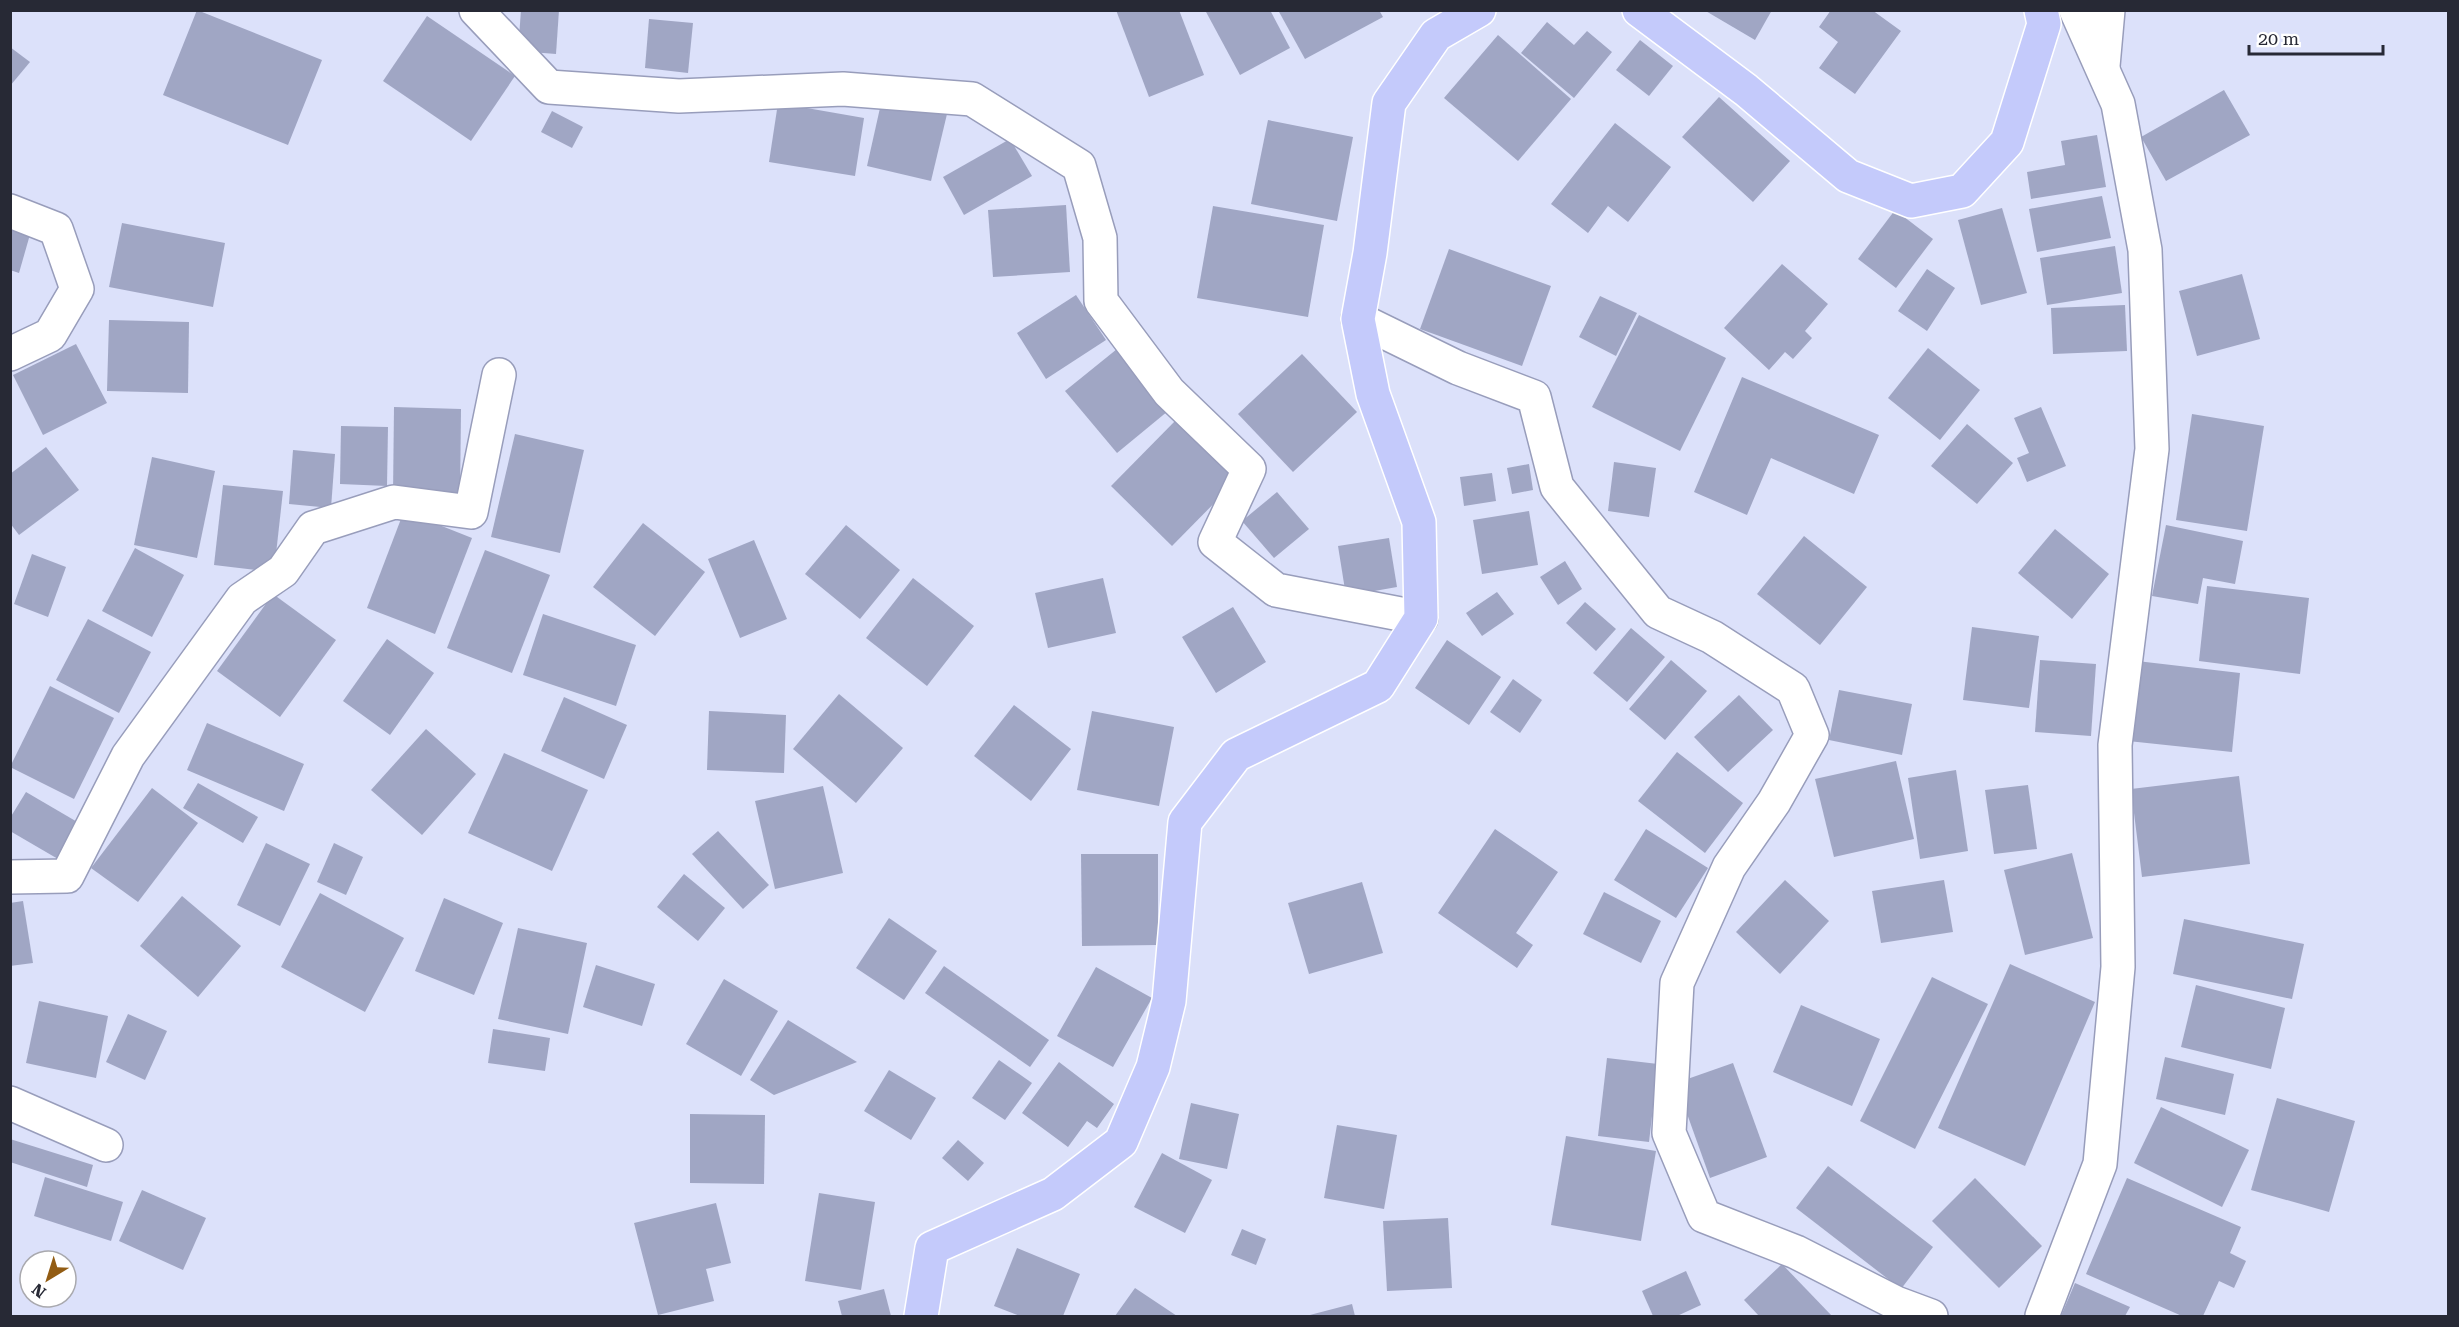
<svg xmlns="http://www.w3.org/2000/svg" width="2459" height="1327" font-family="'Roboto Serif',serif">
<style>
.building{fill:#a0a6c4}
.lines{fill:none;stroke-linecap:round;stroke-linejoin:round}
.minor-casing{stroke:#989dbb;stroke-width:36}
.major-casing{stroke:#fff;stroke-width:36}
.minor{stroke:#fff;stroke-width:33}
.major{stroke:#c4cafb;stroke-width:33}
</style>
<rect width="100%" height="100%" fill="#dce1fa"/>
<g class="building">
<polygon points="197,10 322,60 288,145 163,95"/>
<polygon points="521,10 559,10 556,54 518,51"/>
<polygon points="1116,10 1179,10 1204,75 1149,97"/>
<polygon points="1205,10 1270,10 1290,48 1240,75"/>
<polygon points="1278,10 1379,10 1383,17 1305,59"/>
<polygon points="1704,10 1772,10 1755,40"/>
<polygon points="1831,10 1872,10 1901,31 1855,94 1819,68 1838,42 1819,27"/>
<polygon points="427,16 515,76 471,141 383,81"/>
<polygon points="649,19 693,23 688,73 645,68"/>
<polygon points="1547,22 1574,45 1587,31 1612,52 1574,98 1521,53"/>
<polygon points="1498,35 1571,99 1518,161 1444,98"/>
<polygon points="1640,40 1673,66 1649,96 1616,70"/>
<polygon points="10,47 30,62 10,86"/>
<polygon points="2224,90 2250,135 2166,181 2141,137"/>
<polygon points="1719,97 1790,161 1753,202 1682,137"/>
<polygon points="882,99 947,114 931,181 867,166"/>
<polygon points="778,103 864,118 855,176 769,162"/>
<polygon points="552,111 583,127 572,148 541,132"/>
<polygon points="1268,120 1353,137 1337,221 1251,204"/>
<polygon points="1615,123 1671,167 1628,222 1608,206 1588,233 1551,204"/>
<polygon points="2097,135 2106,187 2031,199 2027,172 2065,165 2061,141"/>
<polygon points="1010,139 1032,176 964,215 943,177"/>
<polygon points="2102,196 2111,238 2037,252 2029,209"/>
<polygon points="1066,205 1070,272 993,277 988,210"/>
<polygon points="1213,206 1324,225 1308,317 1197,298"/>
<polygon points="2002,208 2027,293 1981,305 1958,220"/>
<polygon points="1895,210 1933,239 1896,288 1858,259"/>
<polygon points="122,223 225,243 213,307 109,287"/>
<polygon points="10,225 31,231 19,273 10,270"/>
<polygon points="2115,246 2122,293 2047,305 2040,258"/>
<polygon points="1449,249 1551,286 1522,366 1420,329"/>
<polygon points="1782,264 1828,304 1805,331 1812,338 1793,359 1785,352 1769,370 1724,328"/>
<polygon points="1927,269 1955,288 1927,331 1898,311"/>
<polygon points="2242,274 2260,339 2197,356 2179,291"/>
<polygon points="1076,295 1106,340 1046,379 1017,333"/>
<polygon points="1600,296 1637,313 1616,356 1579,337"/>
<polygon points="2125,305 2127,351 2053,354 2051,308"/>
<polygon points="1639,315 1726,358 1680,451 1592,407"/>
<polygon points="109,320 189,322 188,393 107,391"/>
<polygon points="76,344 107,403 43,435 13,375"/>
<polygon points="1928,348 1980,390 1940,440 1888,398"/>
<polygon points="1117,349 1168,411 1117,453 1065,391"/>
<polygon points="1302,354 1357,412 1293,472 1238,414"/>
<polygon points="1742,377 1879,435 1854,494 1771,458 1747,515 1694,492"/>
<polygon points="394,407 461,409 460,497 393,495"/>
<polygon points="2041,407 2066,466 2027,482 2017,458 2029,453 2014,418"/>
<polygon points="2192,414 2264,426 2247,531 2176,520"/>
<polygon points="1177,419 1238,479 1172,546 1111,486"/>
<polygon points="1967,424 2013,463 1977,504 1931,466"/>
<polygon points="341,426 388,427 387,486 340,484"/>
<polygon points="515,434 584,450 560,553 491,537"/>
<polygon points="46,447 79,490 19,535 10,523 10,474"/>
<polygon points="293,450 335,454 331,508 289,504"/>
<polygon points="152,457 215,471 197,558 134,545"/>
<polygon points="1614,462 1656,468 1649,517 1608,511"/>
<polygon points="1529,464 1533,490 1512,494 1507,468"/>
<polygon points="1492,473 1496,501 1464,506 1460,477"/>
<polygon points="223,485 283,491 274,572 214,565"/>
<polygon points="1277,492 1309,529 1274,558 1242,521"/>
<polygon points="404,511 472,538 435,634 367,608"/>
<polygon points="1529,511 1538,565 1482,574 1473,520"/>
<polygon points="643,523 705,572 655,636 593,587"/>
<polygon points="846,525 900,570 860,619 805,574"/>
<polygon points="2166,525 2243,541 2235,584 2203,578 2198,604 2152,596"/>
<polygon points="2055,529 2109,574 2072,619 2018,573"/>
<polygon points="1804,536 1867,587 1820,645 1757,594"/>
<polygon points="1389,538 1397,587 1346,596 1338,546"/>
<polygon points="754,540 787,619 740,638 708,559"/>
<polygon points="135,548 184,575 152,637 102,611"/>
<polygon points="485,550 550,575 512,673 447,648"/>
<polygon points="32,554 66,567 48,617 14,604"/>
<polygon points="1565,561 1582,589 1558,605 1540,577"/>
<polygon points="913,578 974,626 927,686 866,638"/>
<polygon points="1103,578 1116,633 1048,648 1035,593"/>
<polygon points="2207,586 2309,598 2300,674 2199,661"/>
<polygon points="1497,592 1514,614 1482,636 1466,613"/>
<polygon points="273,594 336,640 280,717 217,671"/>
<polygon points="1585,602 1616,629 1596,651 1566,623"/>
<polygon points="1233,607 1266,662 1216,693 1182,637"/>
<polygon points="543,614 636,645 616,706 523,675"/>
<polygon points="88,619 151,652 119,713 56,680"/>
<polygon points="1972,627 2039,636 2029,708 1963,700"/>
<polygon points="1631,628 1665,657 1627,702 1593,673"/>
<polygon points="387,639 434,673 390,735 343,701"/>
<polygon points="1447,640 1501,677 1469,725 1415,688"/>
<polygon points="1671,660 1707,691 1665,740 1629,709"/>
<polygon points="2040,660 2096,664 2091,736 2035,732"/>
<polygon points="2137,661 2240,673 2232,752 2128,741"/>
<polygon points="1513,679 1542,700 1520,733 1490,712"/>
<polygon points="50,686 114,718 74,799 10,767"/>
<polygon points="1839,690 1912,704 1902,755 1829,740"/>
<polygon points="839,694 903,748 856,803 793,749"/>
<polygon points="1739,695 1773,730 1728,772 1694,737"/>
<polygon points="564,697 627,725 604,779 541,751"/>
<polygon points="1014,705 1071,749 1031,801 974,756"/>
<polygon points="709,711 786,715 784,773 707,770"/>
<polygon points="1092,711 1174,727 1159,806 1077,790"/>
<polygon points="207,723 304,764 284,811 187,770"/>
<polygon points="426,729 476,774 422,835 371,790"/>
<polygon points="1677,752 1743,803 1705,853 1638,801"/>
<polygon points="504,753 588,790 552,871 468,833"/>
<polygon points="1896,761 1914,839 1834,857 1815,779"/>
<polygon points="1956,770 1968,851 1920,859 1908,778"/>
<polygon points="2239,776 2250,864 2142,877 2131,789"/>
<polygon points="198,783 258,817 243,843 183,808"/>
<polygon points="2028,785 2037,849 1994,854 1985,790"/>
<polygon points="823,786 843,873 775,889 755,801"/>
<polygon points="152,788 198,823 138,902 91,868"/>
<polygon points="26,792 79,823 58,859 10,831 10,818"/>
<polygon points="1495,829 1558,872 1516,933 1533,945 1517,968 1438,913"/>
<polygon points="1646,829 1708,868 1676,918 1614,880"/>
<polygon points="718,831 769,885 743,909 692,854"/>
<polygon points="266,843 310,864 280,926 237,905"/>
<polygon points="334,843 363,857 346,895 317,882"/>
<polygon points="2072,853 2093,938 2025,955 2004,870"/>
<polygon points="1081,854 1158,854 1158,945 1082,946"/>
<polygon points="684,874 725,908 698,941 657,907"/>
<polygon points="1785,880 1829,921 1780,974 1736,932"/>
<polygon points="1944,880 1953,932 1881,943 1872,891"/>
<polygon points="1362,882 1383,953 1309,974 1288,903"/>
<polygon points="1604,892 1661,921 1641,963 1583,934"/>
<polygon points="320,893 404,938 365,1012 281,967"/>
<polygon points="182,896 241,946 198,997 140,946"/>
<polygon points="444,898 503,923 474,995 415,971"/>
<polygon points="23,901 33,963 10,966 10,903"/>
<polygon points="889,918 937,951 904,1000 856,968"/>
<polygon points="2184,919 2304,944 2292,999 2173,974"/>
<polygon points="518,928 587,943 568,1034 498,1019"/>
<polygon points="2010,964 2095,1002 2025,1166 1938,1128"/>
<polygon points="596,965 655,984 642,1026 583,1007"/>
<polygon points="944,966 1049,1040 1030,1067 925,993"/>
<polygon points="1096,967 1152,998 1113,1067 1057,1036"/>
<polygon points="1932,977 1988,1004 1915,1149 1860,1121"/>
<polygon points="724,979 778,1011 741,1076 686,1044"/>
<polygon points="2196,985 2285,1008 2271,1069 2181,1047"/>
<polygon points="39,1001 108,1016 96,1078 26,1063"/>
<polygon points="1801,1005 1880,1039 1852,1106 1773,1072"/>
<polygon points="128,1014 167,1031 145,1080 106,1062"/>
<polygon points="788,1020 857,1062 774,1095 750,1080"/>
<polygon points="493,1029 550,1038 545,1071 488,1063"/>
<polygon points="2165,1057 2234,1074 2225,1115 2156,1099"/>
<polygon points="1607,1058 1658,1064 1649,1142 1598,1136"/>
<polygon points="999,1060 1032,1083 1005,1120 972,1098"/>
<polygon points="1059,1062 1114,1104 1097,1128 1087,1121 1068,1147 1022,1113"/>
<polygon points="1733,1063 1767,1157 1710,1178 1676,1083"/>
<polygon points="889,1070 936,1098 911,1140 864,1111"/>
<polygon points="2277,1098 2355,1121 2329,1212 2251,1190"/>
<polygon points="1191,1103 1239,1114 1227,1169 1179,1159"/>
<polygon points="2161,1107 2249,1150 2222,1207 2134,1163"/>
<polygon points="690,1114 765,1115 764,1184 690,1183"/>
<polygon points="1337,1125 1397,1135 1384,1209 1324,1198"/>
<polygon points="1566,1136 1656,1151 1641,1241 1551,1225"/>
<polygon points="10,1139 93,1165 87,1187 10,1162"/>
<polygon points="958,1140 984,1163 968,1181 942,1158"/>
<polygon points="1162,1153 1212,1180 1185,1233 1134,1207"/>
<polygon points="1828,1166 1933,1247 1901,1289 1796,1208"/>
<polygon points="45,1177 123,1202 111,1241 34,1216"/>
<polygon points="1975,1178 2042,1246 1999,1288 1932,1221"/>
<polygon points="2127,1178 2241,1227 2230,1253 2246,1261 2234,1288 2219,1281 2203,1316 2182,1316 2086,1274"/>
<polygon points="142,1190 206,1218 183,1270 119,1241"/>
<polygon points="819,1193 875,1202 861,1290 805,1281"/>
<polygon points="716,1203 731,1263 706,1269 714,1301 658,1315 634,1223"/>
<polygon points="1448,1218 1452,1288 1387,1291 1383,1221"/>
<polygon points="1242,1229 1266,1239 1256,1265 1231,1255"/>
<polygon points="1017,1248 1080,1274 1063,1316 1020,1316 994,1306"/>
<polygon points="1782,1264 1832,1316 1759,1316 1744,1300"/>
<polygon points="1686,1271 1701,1305 1677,1316 1653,1316 1642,1291"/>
<polygon points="2075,1283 2130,1307 2125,1316 2061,1316"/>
<polygon points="1135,1288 1177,1316 1115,1316"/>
<polygon points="884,1289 891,1316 842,1316 838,1301"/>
<polygon points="1352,1304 1355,1316 1306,1316"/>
</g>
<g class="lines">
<g class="minor-casing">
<g id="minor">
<polyline points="476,10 549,87 679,96 843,89 972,99 1079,166 1100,238 1101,301 1169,392 1249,469 1215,542 1276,590 1421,618"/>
<polyline points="2103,66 2108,10"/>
<polyline points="10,211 56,229 77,289 50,335 10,354"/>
<polyline points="1358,319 1458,368 1534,397 1557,487 1658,612 1712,637 1793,689 1812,735 1774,802 1729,867 1677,983 1669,1133 1704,1216 1796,1252 1896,1303 1931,1316"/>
<polyline points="10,877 67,876 128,756 242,599 283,571 313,528 394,502 471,512 499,375"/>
<polyline points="10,1103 106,1145"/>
<polyline points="2042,1316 2100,1164 2118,967 2115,745 2152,449 2145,250 2118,104 2076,10"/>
</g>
</g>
<g class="major-casing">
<g id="major">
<polyline points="1639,10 1746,90 1848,176 1911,201 1962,191 2007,142 2044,24 2041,10"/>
<polyline points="921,1316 932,1248 1053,1194 1121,1142 1153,1067 1169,1001 1185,822 1236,755 1378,686 1421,618 1419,522 1373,394 1358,319 1370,253 1389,103 1436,35 1479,10"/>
</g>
</g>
<use href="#minor" class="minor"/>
<use href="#major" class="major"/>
</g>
<rect width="2459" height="1327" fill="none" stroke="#272935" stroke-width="24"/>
<g transform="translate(48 1279) rotate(218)"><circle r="28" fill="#ffffff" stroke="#a9a9ae" stroke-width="1.5"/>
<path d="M0-4.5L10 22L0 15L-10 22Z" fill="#925c13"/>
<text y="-9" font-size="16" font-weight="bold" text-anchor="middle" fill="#272935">N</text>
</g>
<path d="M2249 45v9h134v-9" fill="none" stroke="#272935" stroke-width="3"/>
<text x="2258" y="45" font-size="18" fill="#272935" stroke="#ffffff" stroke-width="4.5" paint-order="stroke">20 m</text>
</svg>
